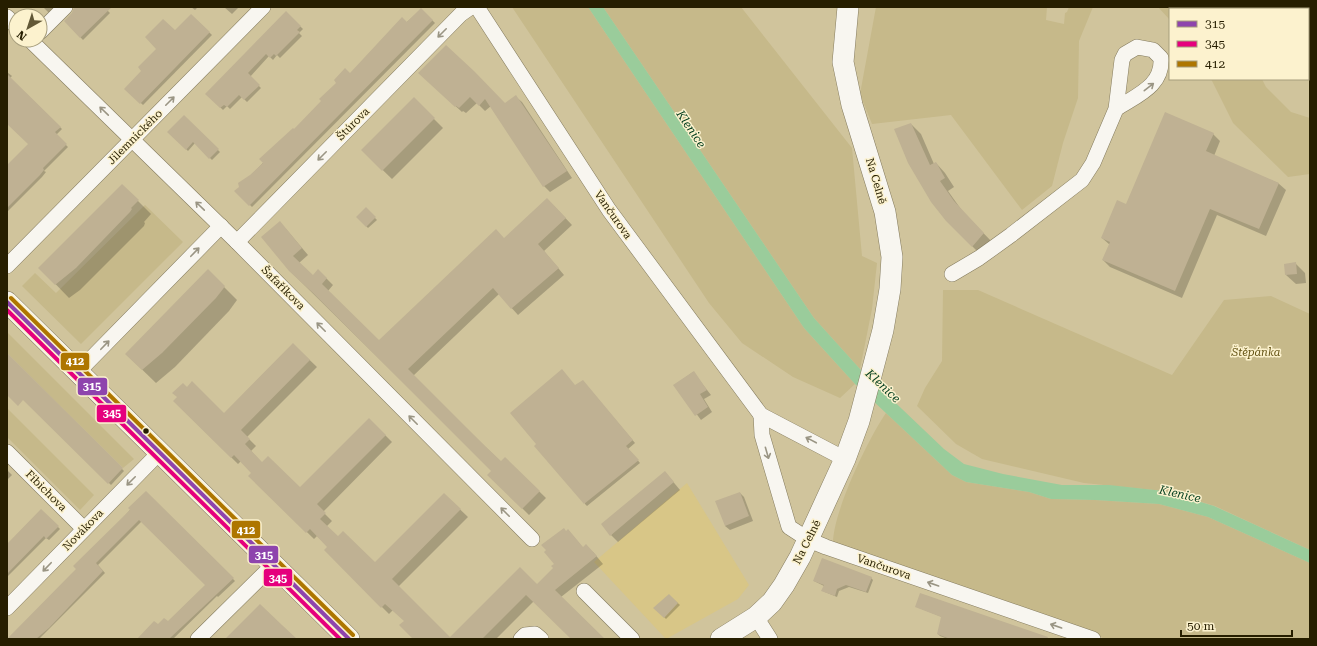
<svg xmlns="http://www.w3.org/2000/svg" width="1317" height="646" font-family="'Roboto Serif',serif">
<style>
.built{fill:#d8c687}
.green{fill:#c6b98a}
.water{fill:#9acc9b}
.shadow{fill:#0003}
.building{fill:#bfb193}
.lines{fill:none;stroke-linecap:round;stroke-linejoin:round}
.street-casing{stroke:#847b5e;stroke-width:16}
.secondary-casing{stroke:#847b5e;stroke-width:22}
.street{stroke:#f8f6f0;stroke-width:15}
.secondary{stroke:#f8f6f0;stroke-width:21}
.bus-1-casing{stroke:#fcf2ce;stroke-width:7}
.bus-2-casing{stroke:#fcf2ce;stroke-width:7}
.bus-3-casing{stroke:#fcf2ce;stroke-width:7}
.bus-1{stroke:#8e44ad;stroke-width:4}
.bus-2{stroke:#e5007d;stroke-width:4}
.bus-3{stroke:#ae7600;stroke-width:4}
.oneway{stroke:#9a9584}
.bus-dot{fill:#261e00;stroke:#fcf2ce;stroke-width:1.5}
.labels{text-anchor:middle;dominant-baseline:central;stroke-width:3;stroke-linejoin:round;paint-order:stroke}
.street-label{font-size:11px;fill:#261e00;stroke:#fcf2ce}
.park-label{font-size:11px;font-style:italic;fill:#635213;stroke:#fcf2ce}
.water-label{font-size:12px;font-style:italic;fill:#003c1c;stroke:#fcf2ce}
.line-badge{stroke:#fcf2ce;stroke-width:1.5}
.badge-label{font-size:11px;text-anchor:middle;font-weight:bold;fill:#fff}
</style>
<rect width="100%" height="100%" fill="#d0c49c"/>
<polygon class="built" points="687,483 749,585 738,599 666,639 594,562"/>
<g class="green">
<polygon points="512,7 588,7 804,328 855,384 840,398 793,377 742,343 709,303"/>
<polygon points="603,7 741,7 852,148 862,256 877,263 872,309 860,369 814,318"/>
<polygon points="876,7 1047,7 1046,20 1064,24 1065,13 1067,12 1069,7 1093,7 1079,41 1078,98 1063,143 1052,186 1022,210 951,115 872,124 860,94"/>
<polygon points="1158,7 1234,7 1235,9 1170,9 1170,20"/>
<polygon points="1211,79 1262,79 1266,87 1291,112 1310,118 1310,174 1288,177 1233,123"/>
<polygon points="145,205 183,242 81,344 22,286 35,273 56,293"/>
<polygon points="943,290 978,290 1172,375 1224,300 1271,296 1310,314 1310,550 1215,506 1164,491 1084,483 982,459 956,444 917,406 925,388 942,361"/>
<polygon points="7,332 134,459 123,468 7,353"/>
<polygon points="7,408 94,495 80,510 7,437"/>
<path d="M886 413 952 475 966 482 1029 492 1051 499 1095 500 1159 504 1208 517 1310 563V639H1105L1077 626 833 543C833 512 868 439 886 413Z"/>
</g>
<polygon class="water" points="588,7 603,7 814,318 860,369 944,449 964,464 1003,474 1062,485 1109,485 1164,491 1214,506 1310,550 1310,563 1208,517 1159,504 1095,500 1051,499 1029,492 966,482 952,475 855,384 804,328"/>
<g class="shadow">
<polygon points="43,7 56,7 49,13"/>
<polygon points="74,7 104,7 110,13 83,40 65,21 75,10"/>
<polygon points="191,7 198,7 195,10"/>
<polygon points="224,7 239,7 232,14"/>
<polygon points="421,9 435,23 252,207 236,191 322,101"/>
<polygon points="286,13 303,29 299,33 302,36 280,58 277,55 273,60 269,56 250,77 261,88 247,102 242,97 230,109 227,106 223,110 207,94"/>
<polygon points="191,15 212,35 143,105 126,89"/>
<polygon points="7,72 12,76 10,78 62,129 56,135 68,147 44,171 46,172 42,177 7,212 7,167 29,144 7,122"/>
<polygon points="426,79 505,104 516,97 522,102 572,178 550,192 544,186 491,106 485,111 477,103 466,113 463,111 462,112"/>
<polygon points="414,99 443,128 392,179 362,150"/>
<polygon points="184,117 220,152 212,160 195,143 188,151 169,132"/>
<polygon points="911,124 921,134 934,164 936,163 945,173 954,187 948,191 963,212 993,243 982,256 947,221"/>
<polygon points="1213,134 1220,141 1214,156 1278,183 1286,190 1266,236 1217,215 1182,298 1110,267 1103,260 1110,245 1102,238 1126,205"/>
<polygon points="122,185 151,214 144,222 145,223 144,226 80,290 69,298 40,268"/>
<polygon points="554,206 572,225 544,251 564,275 518,315 499,294 413,376 501,462 505,458 546,498 529,515 489,475 493,471 290,271 286,229 308,255 299,263 313,276 318,271 327,279 333,285 328,291 379,342 504,239"/>
<polygon points="366,209 377,220 368,228 357,217"/>
<polygon points="1295,263 1305,273 1306,283 1296,284 1286,275"/>
<polygon points="208,271 237,300 229,311 175,367 156,383 126,354"/>
<polygon points="293,344 317,367 247,437 256,446 251,451 262,463 300,489 369,419 392,442 323,512 332,521 326,527 338,538 375,564 444,494 468,517 398,587 450,638 537,585 554,568 566,532 568,530 583,548 593,552 603,564 561,597 604,639 572,639 534,601 496,639 414,639 405,621 393,610 389,614 325,550 329,547 317,536 314,539 250,476 252,473 241,461 238,464 174,401 224,414"/>
<polygon points="7,355 124,471 111,485 7,383"/>
<polygon points="693,372 711,395 704,399 712,412 701,420 675,385"/>
<polygon points="585,384 635,443 628,449 640,463 587,506 585,504 576,387"/>
<polygon points="7,470 12,475 7,480"/>
<polygon points="665,472 680,490 618,542 611,535"/>
<polygon points="146,492 235,581 218,597 217,596 173,639 138,639 158,626 168,622 206,585 142,521 98,565 105,573 39,639 8,639 72,575"/>
<polygon points="740,493 744,497 753,521 730,530 725,526"/>
<polygon points="41,510 60,529 49,540 46,538 7,577 7,545"/>
<polygon points="871,578 873,580 868,593 849,587 839,591 837,597 825,592 823,590 824,586 814,581"/>
<polygon points="921,594 1050,639 948,639 940,636 938,634 942,617 917,607"/>
<polygon points="669,595 680,605 666,619 655,608"/>
</g>
<g class="building">
<polygon points="74,7 112,7 80,38 64,21 72,13"/>
<polygon points="421,8 433,20 249,206 234,191 239,187 238,183 250,175 263,163 259,159 293,128 294,129 321,101 319,99 336,83 334,80 345,68 350,73 402,17 407,22"/>
<polygon points="286,11 301,26 297,30 300,32 276,56 274,54 270,58 266,54 248,73 260,85 244,100 239,95 227,107 224,105 220,108 205,94"/>
<polygon points="191,14 210,32 140,104 124,89 141,71 138,67 156,49 145,37 163,19 175,30"/>
<polygon points="446,45 474,71 505,103 516,95 567,171 543,187 485,99 479,106 470,97 459,108 456,106 455,107 418,73"/>
<polygon points="7,74 61,127 55,132 67,144 43,168 44,170 40,175 7,208 7,165 28,144 7,124"/>
<polygon points="414,97 435,118 382,171 361,150"/>
<polygon points="1165,112 1214,133 1206,151 1279,183 1259,229 1210,209 1175,291 1102,260 1110,242 1101,238 1117,200 1126,204"/>
<polygon points="184,115 219,149 209,159 193,142 186,150 167,132"/>
<polygon points="911,123 930,165 936,162 945,178 940,181 954,201 984,233 972,247 946,221 931,202 908,163 894,129"/>
<polygon points="122,184 139,200 131,208 132,209 130,212 76,268 55,285 38,268"/>
<polygon points="547,198 566,218 538,244 559,268 511,309 493,288 408,369 486,447 501,461 505,457 540,491 522,509 487,475 491,471 313,293 289,271 261,237 280,221 302,248 293,256 313,275 318,269 327,278 322,284 379,340 496,229 504,238"/>
<polygon points="366,207 376,217 366,227 356,217"/>
<polygon points="1296,262 1297,274 1285,275 1284,264"/>
<polygon points="208,269 225,286 223,289 216,298 162,353 142,370 125,354"/>
<polygon points="293,343 310,360 241,430 250,439 245,444 262,462 268,456 300,487 369,418 386,435 317,504 326,513 320,519 338,536 343,531 375,562 444,493 461,509 392,579 450,637 520,567 537,584 553,568 551,566 554,564 544,552 546,550 541,545 564,528 566,531 568,529 583,547 586,544 597,556 555,590 605,639 571,639 526,595 482,639 413,639 399,625 404,621 385,604 381,608 324,550 327,547 310,529 306,533 248,476 251,473 234,455 231,458 173,401 177,397 172,393 183,383 187,387 192,381 224,413"/>
<polygon points="7,353 123,468 108,484 23,400 18,406 7,395"/>
<polygon points="562,369 575,385 583,380 633,440 626,446 639,460 584,504 534,446 536,444 510,413"/>
<polygon points="694,371 707,390 700,394 708,407 695,416 673,385"/>
<polygon points="665,471 674,482 610,536 601,524"/>
<polygon points="146,491 234,578 169,639 137,639 154,621 158,624 164,618 168,621 205,585 139,520 96,563 103,571 49,628 36,639 7,639 71,574 76,569 73,566 130,510 128,508"/>
<polygon points="740,492 749,516 725,526 715,501"/>
<polygon points="41,509 59,526 46,539 44,536 7,574 7,544"/>
<polygon points="822,558 872,577 866,592 846,585 837,589 835,596 821,591 824,585 813,581"/>
<polygon points="920,593 1048,637 1047,639 950,639 937,634 941,617 915,607"/>
<polygon points="669,594 678,603 664,618 653,608"/>
<polygon points="260,604 282,625 297,639 225,639"/>
</g>
<g class="lines">
<g class="street-casing">
<g id="street">
<polyline points="477,7 609,210 761,415 845,459"/>
<polyline points="7,17 16,26"/>
<polyline points="40,32 65,7"/>
<polyline points="30,40 237,242 532,539"/>
<polyline points="237,242 461,14 471,7"/>
<polyline points="7,266 263,7"/>
<path d="M952 274 979 258 1011 235 1082 180 1093 163 1116 109 1122 60 1125 54 1137 47 1153 50 1161 58C1163 86 1137 95 1116 109"/>
<polyline points="77,373 221,226"/>
<polyline points="761,415 762,435 789,527 809,540 826,547 1093,639"/>
<polyline points="7,452 84,529"/>
<polyline points="584,591 632,639"/>
<polyline points="7,608 159,453"/>
<polyline points="756,617 770,639"/>
<polyline points="198,639 274,564"/>
<polyline points="521,639 525,635 535,634 541,639"/>
</g>
</g>
<g class="secondary-casing">
<g id="secondary">
<polyline points="7,302 349,639"/>
<polyline points="721,639 756,617 772,602 784,585 800,557 845,459 859,421 883,330 890,289 892,257 885,212 852,105 843,62 848,7"/>
</g>
</g>
<use href="#street" class="street"/>
<use href="#secondary" class="secondary"/>
<g class="bus-1-casing">
<polyline id="bus-1" points="7,302 349,639"/>
</g>
<g class="bus-2-casing">
<polyline id="bus-2" points="7,310 340,639"/>
</g>
<g class="bus-3-casing">
<polyline id="bus-3" points="11,298 353,635"/>
</g>
<use href="#bus-1" class="bus-1"/>
<use href="#bus-2" class="bus-2"/>
<use href="#bus-3" class="bus-3"/>
</g>
<defs><path id="oneway-shaft" d="M-6 0H5M1.5-3L5.5 0L1.5 3" fill="none" stroke-width="1.6" stroke-linecap="round" stroke-linejoin="round"/></defs>
<g class="oneway">
<use href="#oneway-shaft" transform="translate(442 33) rotate(135)"/>
<use href="#oneway-shaft" transform="translate(1149 87) rotate(-38)"/>
<use href="#oneway-shaft" transform="translate(170 101) rotate(-45)"/>
<use href="#oneway-shaft" transform="translate(104 111) rotate(-136)"/>
<use href="#oneway-shaft" transform="translate(322 156) rotate(135)"/>
<use href="#oneway-shaft" transform="translate(200 206) rotate(-136)"/>
<use href="#oneway-shaft" transform="translate(195 252) rotate(-46)"/>
<use href="#oneway-shaft" transform="translate(321 327) rotate(-135)"/>
<use href="#oneway-shaft" transform="translate(105 345) rotate(-46)"/>
<use href="#oneway-shaft" transform="translate(413 420) rotate(-135)"/>
<use href="#oneway-shaft" transform="translate(811 440) rotate(-152)"/>
<use href="#oneway-shaft" transform="translate(767 453) rotate(74)"/>
<use href="#oneway-shaft" transform="translate(131 481) rotate(135)"/>
<use href="#oneway-shaft" transform="translate(505 512) rotate(-135)"/>
<use href="#oneway-shaft" transform="translate(47 567) rotate(134)"/>
<use href="#oneway-shaft" transform="translate(933 584) rotate(-161)"/>
<use href="#oneway-shaft" transform="translate(1056 626) rotate(-161)"/>
</g>
<circle class="bus-dot" cx="146" cy="431" r="3.5"/>
<g class="labels">
<g class="street-label">
<text transform="translate(353 124) rotate(-45)">Štúrova</text>
<text transform="translate(135 137) rotate(-45)">Jilemnického</text>
<text transform="translate(876 181) rotate(73)">Na Celně</text>
<text transform="translate(613 215) rotate(55)">Vančurova</text>
<text transform="translate(283 288) rotate(45)">Šafaříkova</text>
<text transform="translate(46 491) rotate(45)">Fibichova</text>
<text transform="translate(83 530) rotate(-46)">Novákova</text>
<text transform="translate(807 542) rotate(-63)">Na Celně</text>
<text transform="translate(884 567) rotate(19)">Vančurova</text>
</g>
<g class="park-label">
<text x="1256" y="352">Štěpánka</text>
</g>
<g class="water-label">
<text transform="translate(691 129) rotate(56)">Klenice</text>
<text transform="translate(883 386) rotate(43)">Klenice</text>
<text transform="translate(1180 494) rotate(13)">Klenice</text>
</g>
</g>
<g class="line-badge">
<rect x="60" y="352" width="30" height="19" rx="4" fill="#ae7600"/>
<rect x="77" y="377" width="31" height="19" rx="4" fill="#8e44ad"/>
<rect x="96" y="404" width="31" height="19" rx="4" fill="#e5007d"/>
<rect x="231" y="520" width="30" height="19" rx="4" fill="#ae7600"/>
<rect x="248" y="545" width="31" height="19" rx="4" fill="#8e44ad"/>
<rect x="263" y="568" width="30" height="19" rx="4" fill="#e5007d"/>
</g>
<g class="badge-label">
<text x="75" y="365">412</text>
<text x="92" y="390">315</text>
<text x="112" y="417">345</text>
<text x="246" y="534">412</text>
<text x="264" y="559">315</text>
<text x="278" y="582">345</text>
</g>
<rect width="1317" height="646" fill="none" stroke="#261e00" stroke-width="16"/>
<rect x="1169" y="8" width="140" height="72" fill="#fcf2ce" stroke="#a69d7c"/>
<rect x="1177" y="21" width="20" height="6" fill="#8e44ad" stroke="#a69d7c"/>
<text x="1205" y="28" font-size="12" fill="#261e00">315</text>
<rect x="1177" y="41" width="20" height="6" fill="#e5007d" stroke="#a69d7c"/>
<text x="1205" y="48" font-size="12" fill="#261e00">345</text>
<rect x="1177" y="61" width="20" height="6" fill="#ae7600" stroke="#a69d7c"/>
<text x="1205" y="68" font-size="12" fill="#261e00">412</text>
<g transform="translate(28 28) rotate(219)"><circle r="19" fill="#fcf2ce" stroke="#a69d7c"/>
<path d="M0-3L7 15L0 10L-7 15Z" fill="#625837"/>
<text y="-6" font-size="11" font-weight="bold" text-anchor="middle" fill="#261e00">N</text>
</g>
<path d="M1181 630v6h111v-6" fill="none" stroke="#261e00" stroke-width="2"/>
<text x="1187" y="630" font-size="12" fill="#261e00" stroke="#fcf2ce" stroke-width="3" paint-order="stroke">50 m</text>
</svg>
